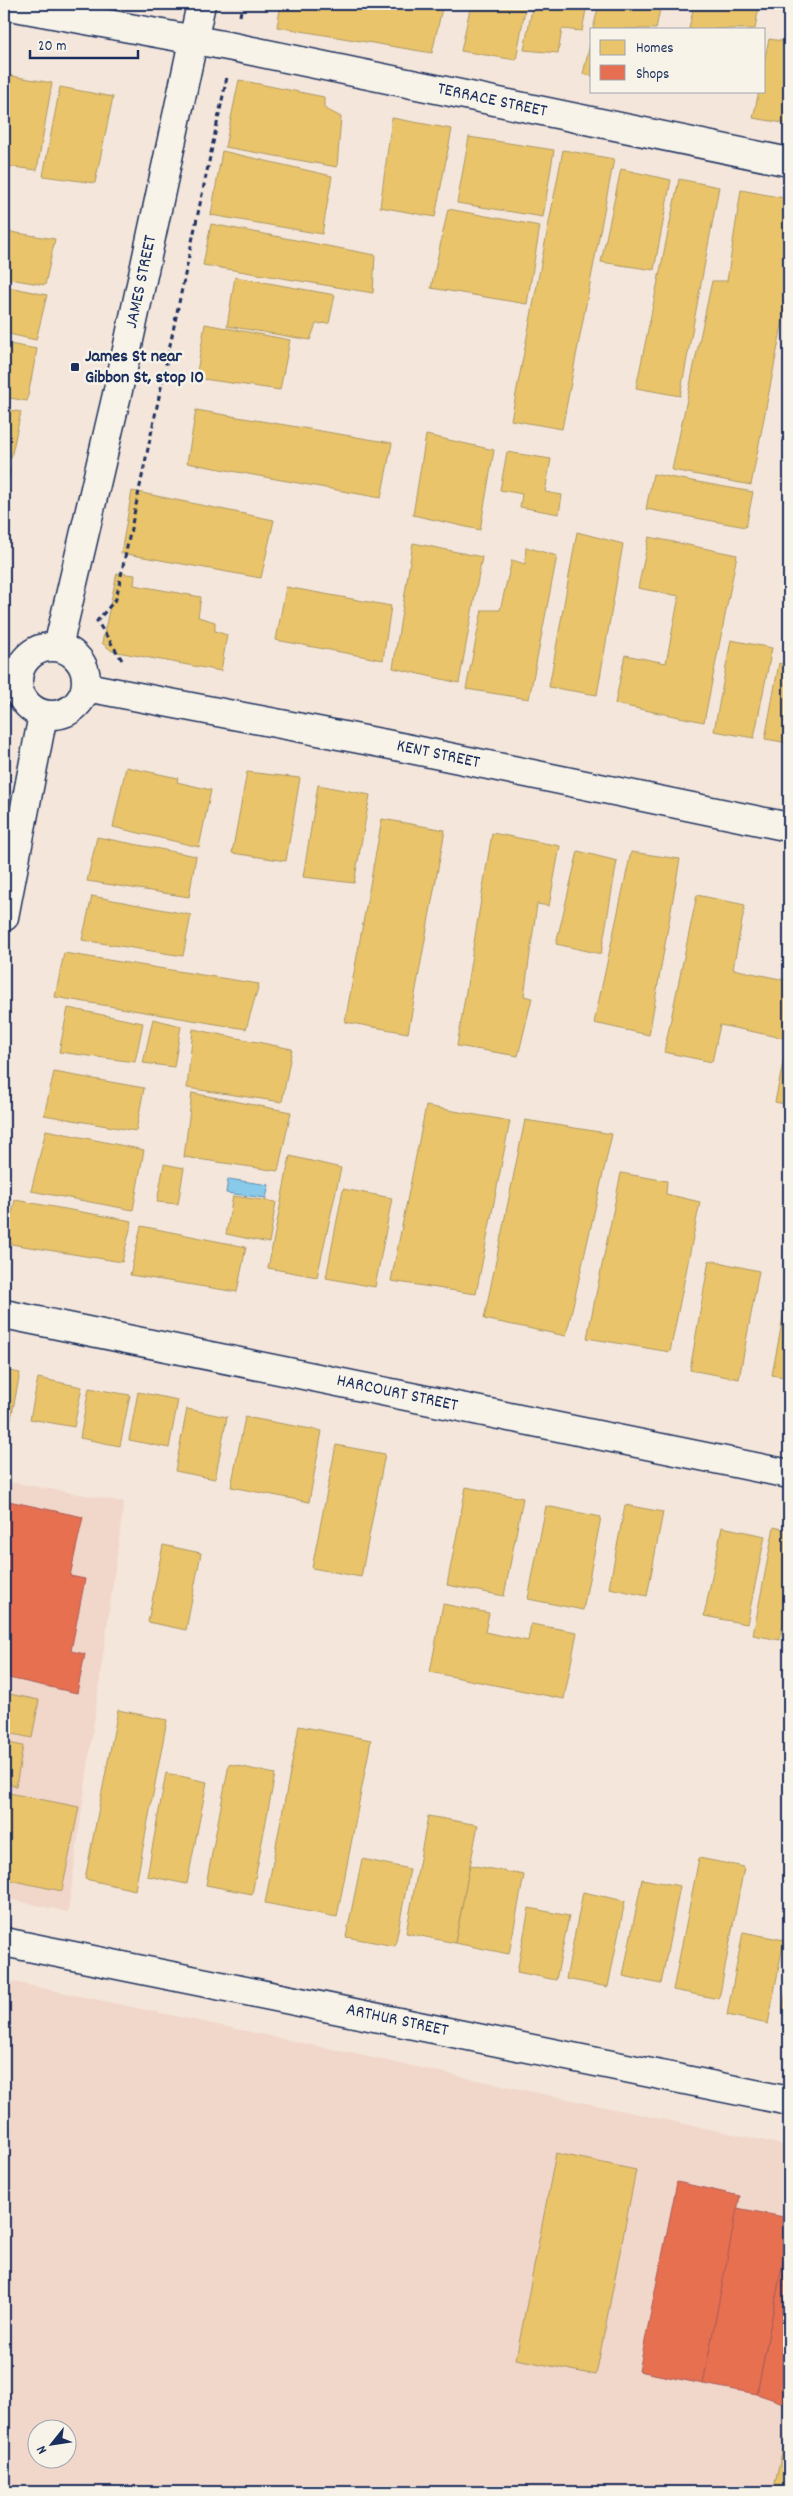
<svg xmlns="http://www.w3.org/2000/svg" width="793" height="2496" font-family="Dekko,sans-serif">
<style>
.built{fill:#f1d6ca;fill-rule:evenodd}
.water{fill:#89caea;stroke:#5d8cb2}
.homes{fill:#e9c46a;stroke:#ab9766}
.shops{fill:#e76f51;stroke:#aa5c55}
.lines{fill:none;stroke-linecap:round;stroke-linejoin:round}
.minor-casing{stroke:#1b2f5e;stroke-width:31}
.tertiary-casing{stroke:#1b2f5e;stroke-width:31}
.path{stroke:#1b2f5e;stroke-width:3;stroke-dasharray:5 4;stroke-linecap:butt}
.minor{stroke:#f7f3e8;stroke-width:28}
.tertiary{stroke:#f7f3e8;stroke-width:28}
.poi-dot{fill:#1b2f5e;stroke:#f7f3e8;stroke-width:2}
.labels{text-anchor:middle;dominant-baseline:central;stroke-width:5;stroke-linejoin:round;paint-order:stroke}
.street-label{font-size:18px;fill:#1b2f5e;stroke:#f7f3e8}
.poi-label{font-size:18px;font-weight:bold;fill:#1b2f5e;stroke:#f7f3e8;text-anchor:start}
</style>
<rect width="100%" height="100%" fill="#f4e6da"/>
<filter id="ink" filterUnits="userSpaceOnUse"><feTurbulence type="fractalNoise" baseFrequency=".02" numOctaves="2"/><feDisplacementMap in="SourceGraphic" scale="10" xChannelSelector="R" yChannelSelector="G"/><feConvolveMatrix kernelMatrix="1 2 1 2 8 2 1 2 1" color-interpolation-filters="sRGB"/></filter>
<g filter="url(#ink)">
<g class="built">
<polygon points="4,1481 124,1502 68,1912 4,1898"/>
<path d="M4 1980 789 2146V2492H4ZM38 2428H68V2458H38Z"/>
</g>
<polygon class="water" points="228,1179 269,1185 266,1198 226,1193"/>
<g class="homes">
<polygon points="281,4 443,4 432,53 277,27"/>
<polygon points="471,4 526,4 516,60 461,51"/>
<polygon points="533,4 587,4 582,31 562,29 558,53 524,50"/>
<polygon points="599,4 661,4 656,29 593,29"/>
<polygon points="694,4 759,6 755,29 689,29"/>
<polygon points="592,36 592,76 583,74"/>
<polygon points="769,39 789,42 789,124 753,118 759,91 764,91 764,62"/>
<polygon points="6,75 52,83 37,170 4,166 4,85"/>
<polygon points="239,80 324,97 324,108 341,117 337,167 225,147"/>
<polygon points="60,87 113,97 95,183 43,176"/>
<polygon points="392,118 452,129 435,217 380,207"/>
<polygon points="469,137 554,150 543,217 457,203"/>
<polygon points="563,150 614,159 562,429 511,420"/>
<polygon points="222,151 332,176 322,234 211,215"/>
<polygon points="621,169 671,180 654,270 601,262"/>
<polygon points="679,179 719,187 680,396 636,388"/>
<polygon points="741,190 789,199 789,289 751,485 672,470 712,281 727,281"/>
<polygon points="448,209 540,226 527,304 431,288"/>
<polygon points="211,224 375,255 373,293 203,265"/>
<polygon points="4,231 55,239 45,285 4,278"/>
<polygon points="235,277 335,295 329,323 316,324 310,340 227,326"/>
<polygon points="4,286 47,295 36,340 4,333"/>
<polygon points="205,324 290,340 280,390 196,378"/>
<polygon points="4,343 37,349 27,401 4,397"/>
<polygon points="4,409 21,412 11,458 4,457"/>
<polygon points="196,410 392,443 381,498 187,463"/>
<polygon points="426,435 494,450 480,530 413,515"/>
<polygon points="507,452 551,459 545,492 562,495 559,514 520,507 522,494 500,490"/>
<polygon points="4,469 10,470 4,499"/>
<polygon points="653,474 753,492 746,527 646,509"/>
<polygon points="132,491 274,520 261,578 121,553"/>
<polygon points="577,532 623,544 597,695 549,687"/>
<polygon points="649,537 737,555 704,722 615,704 625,655 666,663 679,596 638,588"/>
<polygon points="413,543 482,557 459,683 393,668"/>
<polygon points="526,547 557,556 529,699 466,689 482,610 500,610 512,560 525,564"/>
<polygon points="117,573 135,575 134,585 201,597 198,617 215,622 215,631 227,635 221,671 112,651 102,643"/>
<polygon points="286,587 391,606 383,660 276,640"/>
<polygon points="731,640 772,648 754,738 714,731"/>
<polygon points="779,663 789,666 789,743 765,739"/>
<polygon points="126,767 178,778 177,782 211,790 199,847 113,827"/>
<polygon points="247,772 300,778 286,861 232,853"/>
<polygon points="318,785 370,795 354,883 303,877"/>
<polygon points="382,819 445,830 408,1033 345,1022"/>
<polygon points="492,833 560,846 549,906 537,904 524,996 532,998 518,1056 457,1046"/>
<polygon points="97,837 196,856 189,897 87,881"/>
<polygon points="578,851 617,861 601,954 556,944"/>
<polygon points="631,852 680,859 649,1035 594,1023"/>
<polygon points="697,895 745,905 733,969 789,981 789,1105 775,1102 788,1039 720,1025 712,1062 664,1052"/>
<polygon points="92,896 191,915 183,956 82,940"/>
<polygon points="64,953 259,984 246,1029 55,997"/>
<polygon points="68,1008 143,1023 135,1062 59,1052"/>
<polygon points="153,1019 181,1026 174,1067 143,1063"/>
<polygon points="193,1029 292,1049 282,1102 187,1088"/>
<polygon points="54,1072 144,1088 136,1131 44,1115"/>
<polygon points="192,1093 291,1112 278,1171 184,1157"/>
<polygon points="426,1106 510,1121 476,1294 391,1281"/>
<polygon points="525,1120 612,1134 566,1336 484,1319"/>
<polygon points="46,1130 144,1150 133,1210 31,1191"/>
<polygon points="290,1156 341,1168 317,1277 268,1268"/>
<polygon points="164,1164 184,1168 178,1204 157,1202"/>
<polygon points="621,1173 667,1181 666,1194 700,1202 670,1352 587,1338"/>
<polygon points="343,1189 392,1198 375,1287 326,1278"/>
<polygon points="233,1196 276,1202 269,1243 226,1234"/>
<polygon points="15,1200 132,1221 122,1262 5,1243"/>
<polygon points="141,1226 246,1247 237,1292 130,1275"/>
<polygon points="709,1260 759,1271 739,1379 690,1370"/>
<polygon points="789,1286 789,1378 772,1375"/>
<polygon points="4,1370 20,1373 5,1450 4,1450"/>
<polygon points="38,1378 82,1387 74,1427 30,1419"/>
<polygon points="89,1388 130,1395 120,1446 80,1438"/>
<polygon points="138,1392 178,1400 169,1448 129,1440"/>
<polygon points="187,1409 227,1417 215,1479 175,1471"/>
<polygon points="245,1417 322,1431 309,1502 231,1487"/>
<polygon points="336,1445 385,1454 361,1577 312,1568"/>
<polygon points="466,1487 523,1498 504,1596 447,1585"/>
<polygon points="625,1505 663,1512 647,1596 609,1588"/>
<polygon points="546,1506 601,1517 583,1610 528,1599"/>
<polygon points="722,1527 765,1536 747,1624 704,1616"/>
<polygon points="774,1527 789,1531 789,1620 784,1619 780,1640 753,1635"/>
<polygon points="163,1545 201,1553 186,1630 148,1622"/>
<polygon points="443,1604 489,1613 485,1632 528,1641 531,1624 577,1632 564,1699 430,1672"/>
<polygon points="4,1693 39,1700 32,1738 4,1732"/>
<polygon points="118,1710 167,1720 135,1890 85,1879"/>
<polygon points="299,1726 371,1740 337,1917 265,1903"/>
<polygon points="4,1742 23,1746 16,1786 4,1783"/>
<polygon points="229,1764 275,1774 252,1894 206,1885"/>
<polygon points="166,1773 207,1782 187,1884 147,1876"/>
<polygon points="4,1792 79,1807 62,1891 4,1879"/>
<polygon points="428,1816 478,1825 455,1943 406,1933"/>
<polygon points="699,1858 744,1867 719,1999 673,1990"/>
<polygon points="362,1859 410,1869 395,1946 346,1937"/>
<polygon points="470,1865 524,1875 509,1954 455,1943"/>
<polygon points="642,1879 680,1886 661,1984 623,1976"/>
<polygon points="583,1892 625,1901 608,1987 566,1979"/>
<polygon points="529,1908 569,1916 556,1980 517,1972"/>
<polygon points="743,1932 784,1940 768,2024 727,2015"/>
<polygon points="789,1976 789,2010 783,2009"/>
<polygon points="556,2153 636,2170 596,2375 516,2359"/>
<polygon points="789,2423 789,2492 773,2492"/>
</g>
<g class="shops">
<polygon points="4,1500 83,1517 70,1576 85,1579 71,1651 85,1654 77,1693 4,1677 8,1645 4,1644"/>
<polygon points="677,2182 740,2196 703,2384 639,2371"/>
<polygon points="737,2208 789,2218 789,2231 757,2394 703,2384"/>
<polygon points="789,2231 789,2405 757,2394"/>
</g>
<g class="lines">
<g class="minor-casing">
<g id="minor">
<polyline points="4,5 233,47 789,162"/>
<polyline points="4,1314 789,1474"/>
<polyline points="4,1942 789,2101"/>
</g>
</g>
<g class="tertiary-casing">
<g id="tertiary">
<circle cx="52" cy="681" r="34"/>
<polyline points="58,647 122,373 201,4"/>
<polyline points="86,687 386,744 789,827"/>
<polyline points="4,917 43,715"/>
</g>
</g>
<g class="path">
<polyline points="240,16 242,4"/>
<polyline points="122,660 97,621 116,599 227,77"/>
</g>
<use href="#minor" class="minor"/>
<use href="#tertiary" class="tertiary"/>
</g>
</g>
<rect class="poi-dot" x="70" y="362" width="10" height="10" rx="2.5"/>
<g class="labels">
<g class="street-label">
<text transform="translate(492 101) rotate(12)">TERRACE STREET</text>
<text transform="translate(142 282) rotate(-78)">JAMES STREET</text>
<text transform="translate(438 755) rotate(12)">KENT STREET</text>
<text transform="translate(397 1394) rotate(12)">HARCOURT STREET</text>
<text transform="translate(397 2021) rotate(12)">ARTHUR STREET</text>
</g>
<g class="poi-label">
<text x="85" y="357">James St near<tspan x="85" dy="21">Gibbon St, stop 10</tspan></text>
</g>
</g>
<rect width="793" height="2496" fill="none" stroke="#f7f3e8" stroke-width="20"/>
<rect x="10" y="10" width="773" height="2476" fill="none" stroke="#1b2f5e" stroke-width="2" filter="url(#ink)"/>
<rect x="590" y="28" width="175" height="65" fill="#f7f3e8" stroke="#9fa5b1"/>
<rect x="600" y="40" width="25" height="15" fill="#e9c46a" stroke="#9fa5b1"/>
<text x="636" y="52" font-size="15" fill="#1b2f5e">Homes</text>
<rect x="600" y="65" width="25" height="15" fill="#e76f51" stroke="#9fa5b1"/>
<text x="636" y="78" font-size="15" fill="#1b2f5e">Shops</text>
<g transform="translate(52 2444) rotate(240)"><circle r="24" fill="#f7f3e8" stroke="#9fa5b1"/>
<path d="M0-4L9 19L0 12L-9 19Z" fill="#1b2f5e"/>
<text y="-8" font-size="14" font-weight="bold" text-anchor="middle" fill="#1b2f5e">N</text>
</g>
<path d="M30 50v8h108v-8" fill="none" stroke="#1b2f5e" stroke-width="2.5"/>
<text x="38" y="50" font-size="15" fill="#1b2f5e" stroke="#f7f3e8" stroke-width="4" paint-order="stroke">20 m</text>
</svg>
